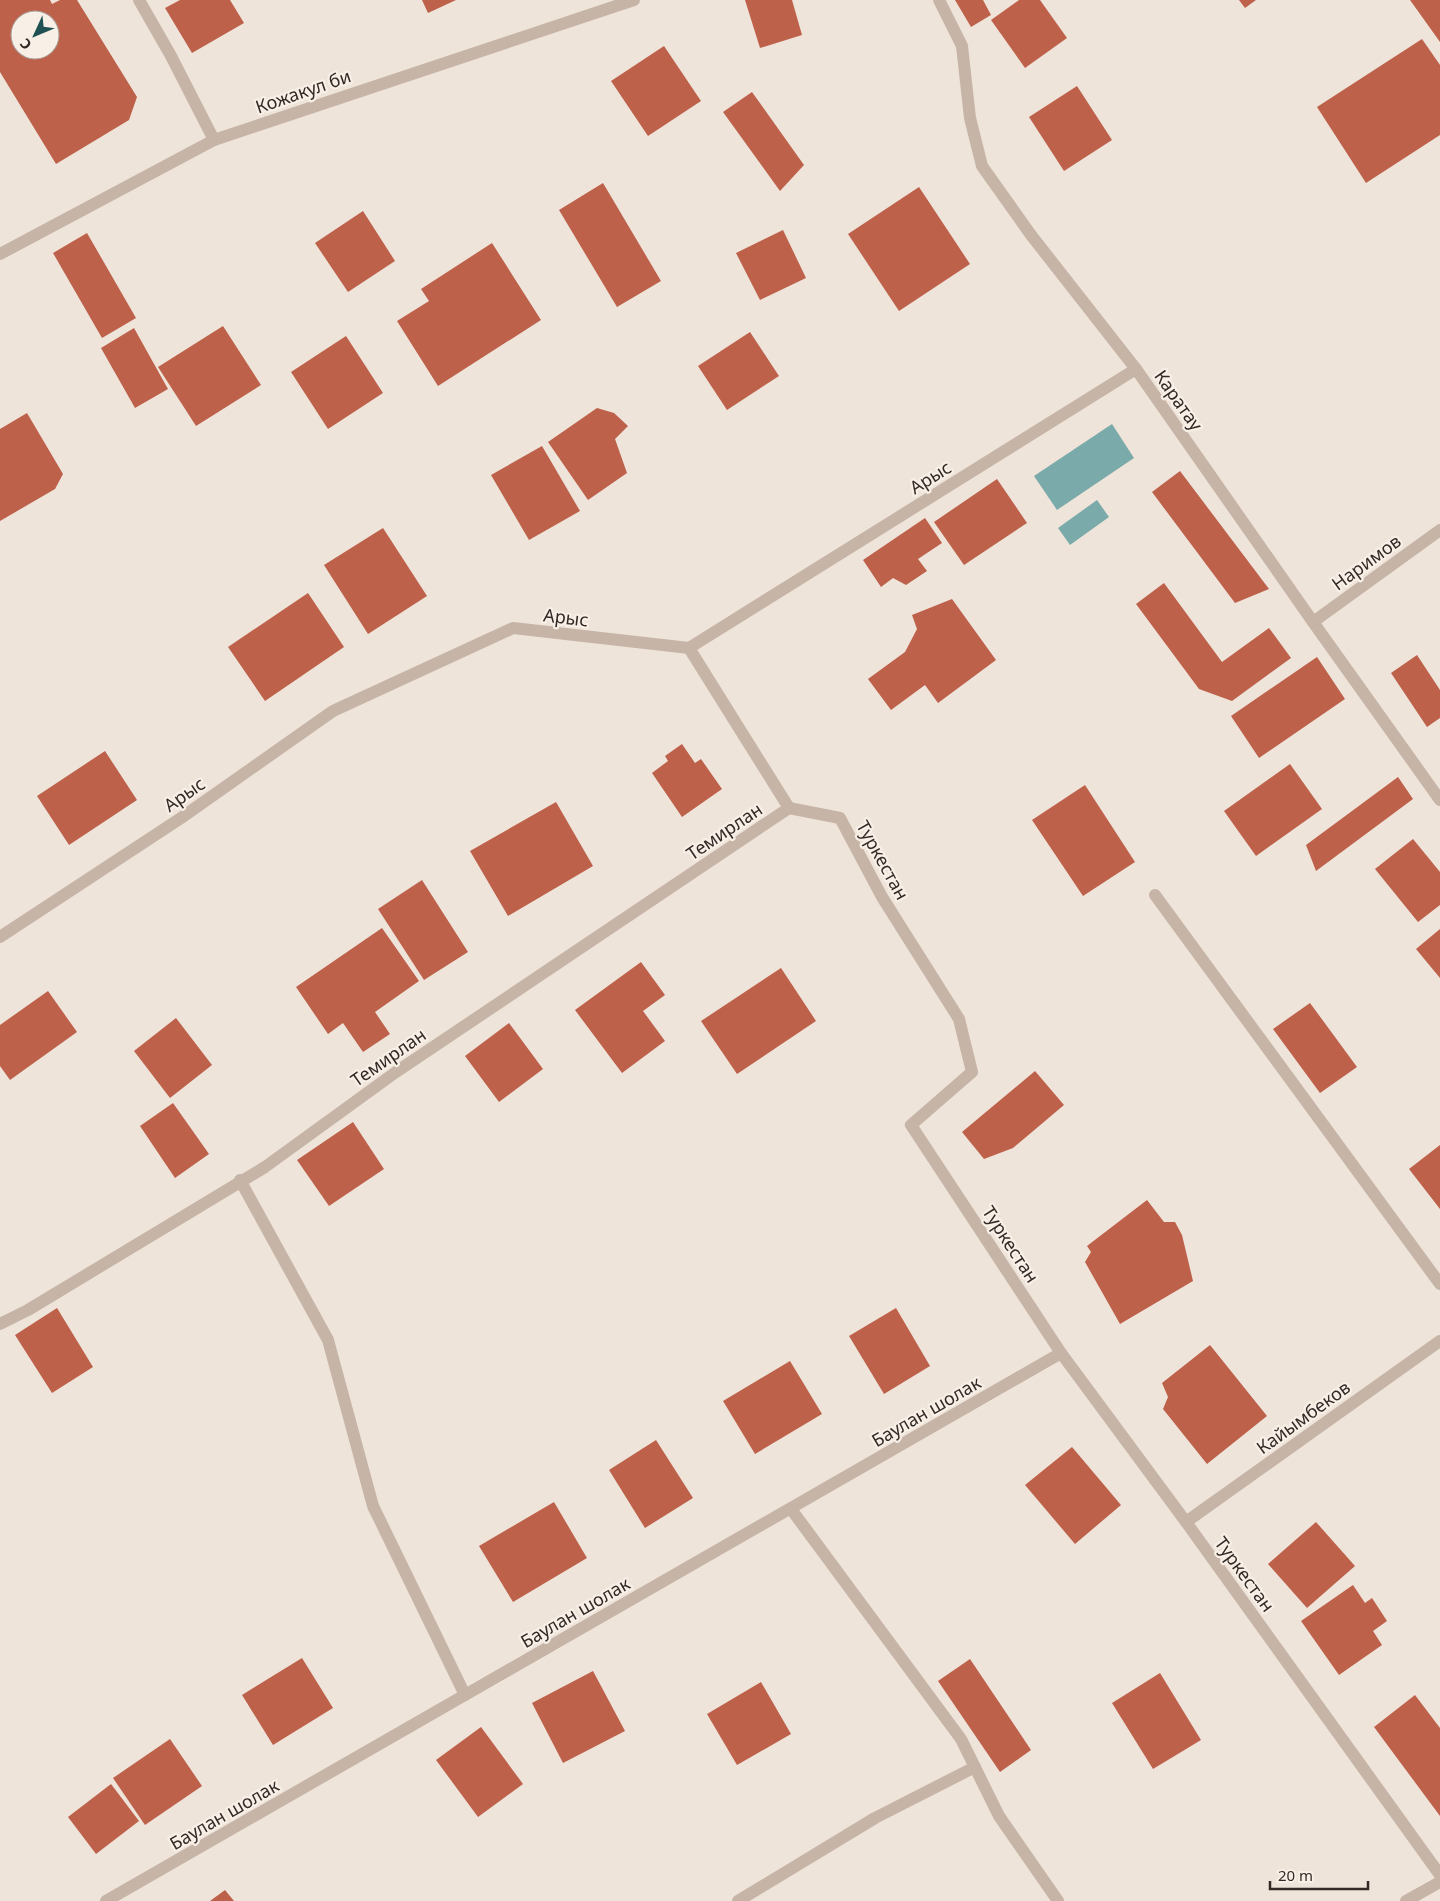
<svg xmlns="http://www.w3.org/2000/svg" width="1440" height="1901" font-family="'Noto Sans',sans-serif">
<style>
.water{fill:#7baaaa}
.building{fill:#bd614b;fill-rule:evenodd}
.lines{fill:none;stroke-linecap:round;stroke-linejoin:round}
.minor{stroke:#c6b4a7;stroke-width:12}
.labels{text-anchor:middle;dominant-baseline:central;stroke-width:4.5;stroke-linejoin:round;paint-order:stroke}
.street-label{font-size:18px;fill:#332a27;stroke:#f8efe6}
</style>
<rect width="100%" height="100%" fill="#efe4da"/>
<g class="water">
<polygon points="1112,424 1134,458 1057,510 1034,476"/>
<polygon points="1097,500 1109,517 1070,545 1058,528"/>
</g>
<g class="building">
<path d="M0 0H50L52 4 60 0H77L137 97 129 120 56 164 0 72ZM20 20H50V50H20Z"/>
<polygon points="180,0 230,0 244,23 192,53 165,8"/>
<polygon points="422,0 456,0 428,13"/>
<polygon points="745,0 792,0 802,35 760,48"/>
<polygon points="955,0 983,0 991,15 971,27"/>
<polygon points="1019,0 1040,0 1067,38 1025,68 991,20"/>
<polygon points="1239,0 1256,0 1245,8"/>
<polygon points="1410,0 1440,0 1440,42"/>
<polygon points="1422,39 1440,65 1440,135 1366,183 1317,107"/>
<polygon points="664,46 701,101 648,136 611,81"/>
<polygon points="1077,86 1112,140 1064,171 1029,117"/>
<polygon points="752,92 804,165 780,191 723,112"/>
<polygon points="603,183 661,281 617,307 559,210"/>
<polygon points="919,187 970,264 899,311 848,234"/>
<polygon points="363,211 395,261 348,292 315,243"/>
<polygon points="783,230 806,278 760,300 736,253"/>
<polygon points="87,233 136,318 102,338 53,253"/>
<polygon points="492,243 541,320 438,386 397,321 429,301 421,289"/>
<polygon points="223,326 261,385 196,426 158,367"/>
<polygon points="134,328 168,389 135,408 101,348"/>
<polygon points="750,332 779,376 727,410 698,366"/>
<polygon points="346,336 383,393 328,429 291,372"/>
<polygon points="597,408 614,413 628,426 615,439 627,473 588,500 548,442"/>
<polygon points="27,413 63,474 55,489 0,521 0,429"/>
<polygon points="542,446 580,511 529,540 491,475"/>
<polygon points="1180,471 1269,589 1235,603 1152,492"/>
<polygon points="997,479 1027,523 964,565 934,522"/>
<polygon points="925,518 942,543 918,559 927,571 906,585 893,578 881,587 863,560"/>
<polygon points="383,528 427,596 368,634 324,565"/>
<polygon points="1164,583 1222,662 1269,628 1291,658 1232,701 1199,689 1136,604"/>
<polygon points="308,593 344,647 265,701 228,647"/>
<polygon points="952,599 996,660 938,703 925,685 891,710 868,679 905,652 917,629 912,615"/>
<polygon points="1417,655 1440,690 1440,718 1427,727 1391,673"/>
<polygon points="1317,657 1345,699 1259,758 1231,716"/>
<polygon points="682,744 695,763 701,759 722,789 682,817 652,773 668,761 665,756"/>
<polygon points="105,751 137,800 69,845 37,796"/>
<polygon points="1290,764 1322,809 1256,856 1224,811"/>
<polygon points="1398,777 1413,799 1316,871 1306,845"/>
<polygon points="1085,785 1135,862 1083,896 1032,820"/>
<polygon points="556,802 593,866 508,916 470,851"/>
<polygon points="1413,839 1440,872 1440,905 1418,922 1375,869"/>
<polygon points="422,880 468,952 424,980 378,909"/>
<polygon points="382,928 419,981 375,1012 390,1034 363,1052 343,1023 328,1034 296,987"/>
<polygon points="1440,929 1440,978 1416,949"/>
<polygon points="641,962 665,995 643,1011 665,1041 622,1073 575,1010"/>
<polygon points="781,968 816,1021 737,1074 701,1021"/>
<polygon points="48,991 77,1032 10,1080 0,1066 0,1025"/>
<polygon points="1310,1003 1357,1067 1320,1093 1273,1029"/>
<polygon points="176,1018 212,1065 170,1098 134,1051"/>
<polygon points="509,1023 543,1069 499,1102 465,1056"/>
<polygon points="1035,1071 1064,1105 1013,1148 984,1159 962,1132"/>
<polygon points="173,1103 209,1154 175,1178 140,1126"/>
<polygon points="353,1122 384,1169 329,1206 297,1160"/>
<polygon points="1440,1145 1440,1209 1409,1169"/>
<polygon points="1147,1200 1164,1222 1175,1222 1182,1235 1193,1281 1120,1324 1085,1262 1091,1252 1087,1246"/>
<polygon points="57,1308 93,1367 52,1393 15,1335"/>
<polygon points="896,1308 930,1366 884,1394 849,1336"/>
<polygon points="1210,1345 1267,1416 1207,1464 1163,1409 1168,1397 1162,1383"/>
<polygon points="790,1361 822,1414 755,1454 723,1401"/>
<polygon points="656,1440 693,1498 645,1528 609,1470"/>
<polygon points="1072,1447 1121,1505 1075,1544 1025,1485"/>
<polygon points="554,1502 587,1558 513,1602 479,1546"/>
<polygon points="1316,1522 1355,1566 1307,1608 1268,1564"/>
<polygon points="1353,1585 1365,1603 1372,1598 1387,1621 1373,1631 1382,1645 1339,1675 1301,1621"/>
<polygon points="302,1658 333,1708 273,1745 242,1695"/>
<polygon points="970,1659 1031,1750 1000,1772 938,1681"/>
<polygon points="593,1671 625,1731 563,1763 532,1703"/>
<polygon points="1160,1673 1201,1740 1153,1769 1112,1703"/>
<polygon points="761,1682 791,1734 737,1765 707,1714"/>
<polygon points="1415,1695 1440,1728 1440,1816 1374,1727"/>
<polygon points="481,1727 523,1784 478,1817 436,1760"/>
<polygon points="170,1739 202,1786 145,1825 113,1778"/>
<polygon points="111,1784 139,1821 96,1854 68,1817"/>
<polygon points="225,1890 234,1901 210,1901"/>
</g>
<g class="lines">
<g class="minor">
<polyline points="139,0 171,56 214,140"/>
<polyline points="939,0 962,46 970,118 982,166 1031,235 1136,369 1313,622 1440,800"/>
<polyline points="0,254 214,140 634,0"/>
<polyline points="1313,622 1440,530"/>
<polyline points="689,648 789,808 840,818 882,897 959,1019 972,1072 911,1125 1061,1353 1186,1522 1440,1875"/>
<polyline points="1155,895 1440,1284"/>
<polyline points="0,937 181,818 333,711 513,628 689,648 1136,369"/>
<polyline points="240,1180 328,1340 373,1506 465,1695"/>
<polyline points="0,1324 28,1310 265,1167 396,1072 789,808"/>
<polyline points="791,1509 961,1739 999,1816 1058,1901"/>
<polyline points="1186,1522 1440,1341"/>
<polyline points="106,1901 1061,1353"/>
<polyline points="738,1901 875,1818 975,1767"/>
<polyline points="1406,1901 1440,1882"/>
</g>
</g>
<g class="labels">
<g class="street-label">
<text transform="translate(303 91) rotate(-19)">Кожакул би</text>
<text transform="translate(1179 400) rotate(55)">Каратау</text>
<text transform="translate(930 477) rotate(-32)">Арыс</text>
<text transform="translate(1366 562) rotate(-36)">Наримов</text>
<text transform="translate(566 617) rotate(7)">Арыс</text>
<text transform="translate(184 794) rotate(-35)">Арыс</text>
<text transform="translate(724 831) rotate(-34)">Темирлан</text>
<text transform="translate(883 860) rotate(61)">Туркестан</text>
<text transform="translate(388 1057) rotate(-35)">Темирлан</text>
<text transform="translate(1011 1244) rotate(57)">Туркестан</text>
<text transform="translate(926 1411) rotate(-30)">Баулан шолак</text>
<text transform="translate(1303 1417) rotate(-36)">Кайымбеков</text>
<text transform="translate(1245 1574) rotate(54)">Туркестан</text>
<text transform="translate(575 1612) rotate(-30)">Баулан шолак</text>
<text transform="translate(224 1814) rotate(-30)">Баулан шолак</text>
</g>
</g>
<g transform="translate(35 35) rotate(226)"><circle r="24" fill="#f8efe6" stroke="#a9a09a"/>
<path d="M0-4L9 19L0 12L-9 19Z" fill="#205152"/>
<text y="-8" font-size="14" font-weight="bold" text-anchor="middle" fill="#332a27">С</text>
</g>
<path d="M1270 1881v8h98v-8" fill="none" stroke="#332a27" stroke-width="2.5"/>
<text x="1278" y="1881" font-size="15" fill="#332a27" stroke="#f8efe6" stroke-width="4" paint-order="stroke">20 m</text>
</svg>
